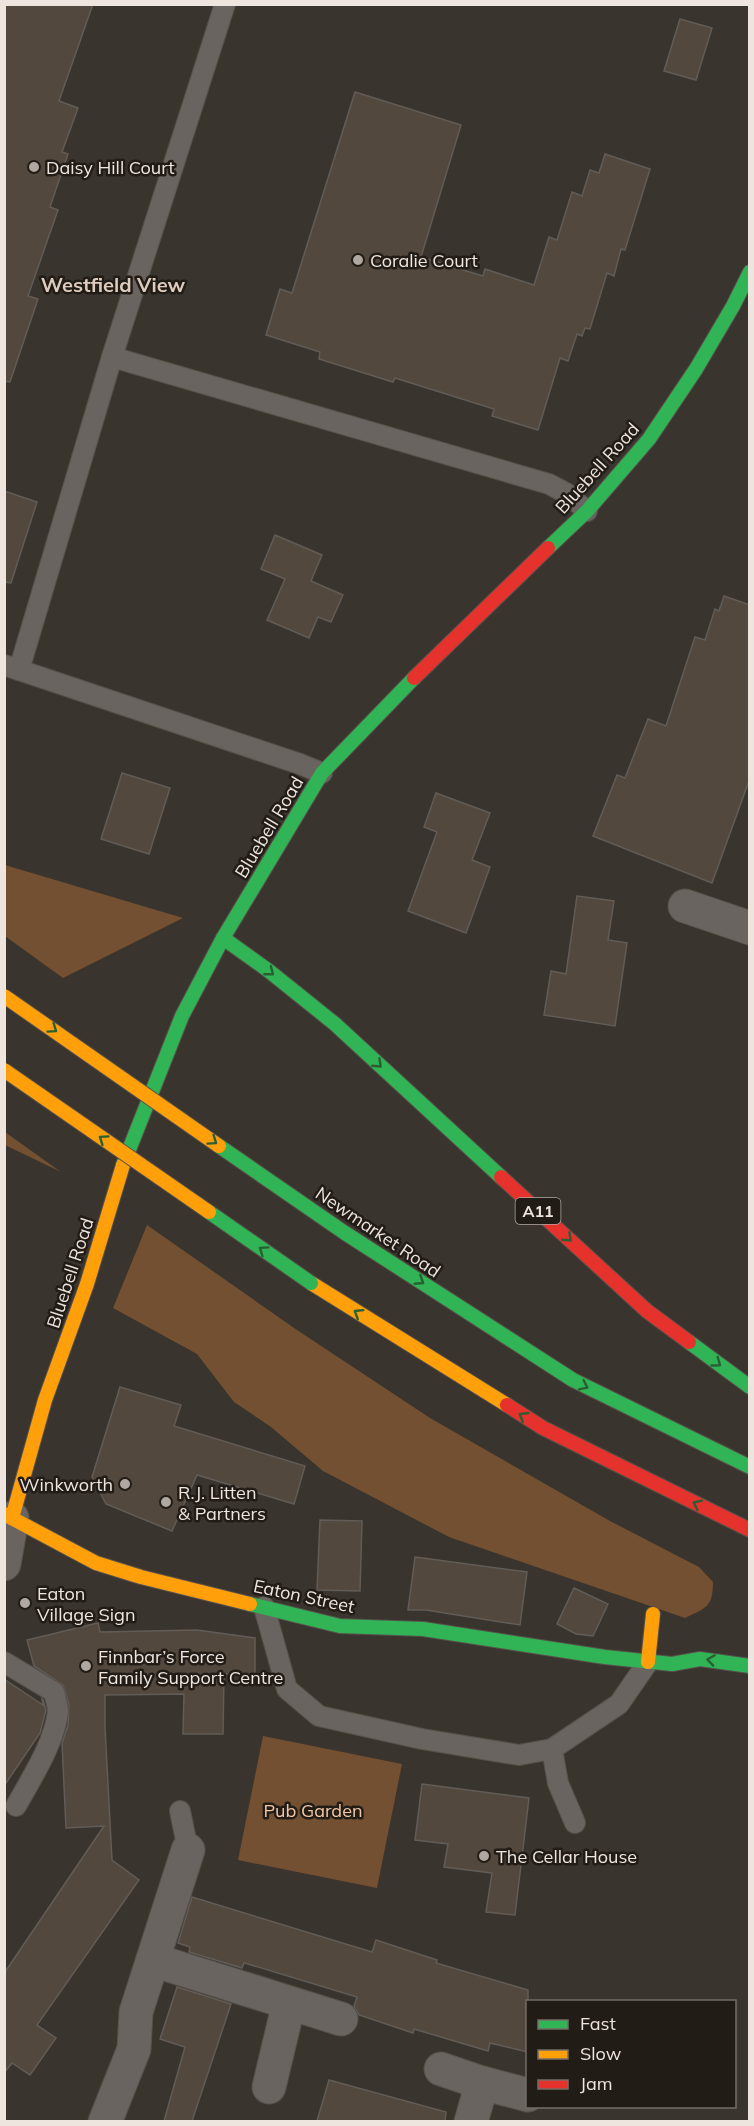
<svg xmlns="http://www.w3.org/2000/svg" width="754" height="2126" font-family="Mulish,sans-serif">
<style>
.green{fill:#735031}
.building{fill:#53483d;stroke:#615c57;stroke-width:1.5}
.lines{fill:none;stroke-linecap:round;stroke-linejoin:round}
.lane-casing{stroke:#57514b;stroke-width:22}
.street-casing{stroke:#57514b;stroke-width:35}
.fast-casing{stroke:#57514b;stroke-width:16}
.slow-casing{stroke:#57514b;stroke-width:16}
.jam-casing{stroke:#57514b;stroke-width:16}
.lane{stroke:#69645f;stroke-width:20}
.street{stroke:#69645f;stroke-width:33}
.fast{stroke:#30b455;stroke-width:14}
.slow{stroke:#ff9f0a;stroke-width:14}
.jam{stroke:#e5322d;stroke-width:14}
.fast-bridge-casing{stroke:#57514b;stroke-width:16;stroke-linecap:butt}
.slow-bridge-casing{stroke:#57514b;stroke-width:16;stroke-linecap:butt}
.fast-bridge{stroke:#30b455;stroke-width:14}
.slow-bridge{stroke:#ff9f0a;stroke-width:14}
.oneway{stroke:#286033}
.poi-dot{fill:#afa7a0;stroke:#221c17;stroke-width:2}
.labels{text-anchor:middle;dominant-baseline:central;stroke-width:5;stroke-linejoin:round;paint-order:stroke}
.shield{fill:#221c17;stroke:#b1a9a2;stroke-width:1.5}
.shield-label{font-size:16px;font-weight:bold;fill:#eee5de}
.poi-label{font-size:18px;fill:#eee5de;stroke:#221c17;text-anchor:start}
.street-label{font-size:18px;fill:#eee5de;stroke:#221c17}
.park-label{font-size:18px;fill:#f5c8a4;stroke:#221c17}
.neighbourhood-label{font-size:20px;font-weight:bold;fill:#decdbf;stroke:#221c17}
</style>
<rect width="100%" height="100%" fill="#3a342e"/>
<g class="green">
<polygon points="5,865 183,918 63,978 5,936"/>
<polygon points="4,1132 5,1132 61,1172 5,1145"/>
<path d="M147 1225 297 1330 430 1418 610 1521 699 1567 713 1582C713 1607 706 1608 685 1618L449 1537 323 1471 271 1427 234 1402 197 1354 113 1308Z"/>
<polygon points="263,1736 402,1764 377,1888 238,1860"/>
</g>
<g class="building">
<polygon points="4,4 93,4 59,101 78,108 62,152 68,154 50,207 58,210 28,296 38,299 10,382 4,381"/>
<polygon points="680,19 712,28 696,80 664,71"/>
<polygon points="355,92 461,125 421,257 483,276 485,269 534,285 549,237 557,240 572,192 582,196 590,170 599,173 605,154 650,169 625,250 621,249 614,276 607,273 590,329 585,328 582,336 577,334 568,361 560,358 538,430 492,416 494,409 395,378 393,382 319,359 320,352 266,335 280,289 292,293"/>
<polygon points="4,491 37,502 11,583 4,582"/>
<polygon points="275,535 322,555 311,581 343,595 331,622 318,617 309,638 267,620 285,579 261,569"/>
<polygon points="724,596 750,605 750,778 712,883 593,836 617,775 625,778 648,719 666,726 695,637 705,640 715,609 719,611"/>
<polygon points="122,773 170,788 149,854 101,839"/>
<polygon points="436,793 490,813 472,860 490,867 466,933 408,911 437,832 424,827"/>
<polygon points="577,896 614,901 608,940 627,943 615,1026 544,1015 551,971 566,974"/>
<polygon points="120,1387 181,1405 174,1426 305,1466 294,1504 197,1475 172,1531 106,1504 92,1477"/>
<polygon points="320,1520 362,1521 360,1591 317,1590"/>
<polygon points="415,1557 527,1572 520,1625 426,1610 408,1610"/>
<polygon points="574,1588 608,1604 593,1636 576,1634 557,1624"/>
<polygon points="98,1623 100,1632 197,1630 255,1638 255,1674 224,1674 223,1734 183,1734 184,1694 105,1695 105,1728 112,1860 139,1880 37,2025 56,2038 30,2075 12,2063 4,2073 5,1972 104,1826 66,1828 62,1743 68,1725 69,1704 63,1685 34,1666 27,1640"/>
<polygon points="4,1679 43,1705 42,1699 43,1700 46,1710 40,1733 4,1786"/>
<polygon points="422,1784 529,1798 515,1915 486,1912 492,1873 444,1867 448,1844 415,1840"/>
<polygon points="192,1897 372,1952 376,1940 437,1960 436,1963 528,1990 528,2052 490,2043 488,2051 414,2029 413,2033 359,2015 354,2006 357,1997 248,1964 244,1963 242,1968 189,1952 190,1947 178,1943"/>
<polygon points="177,1987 231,2004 192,2121 164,2121 185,2047 160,2039"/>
<polygon points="329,2080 446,2112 445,2121 317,2121"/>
</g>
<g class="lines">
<g class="lane-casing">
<g id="lane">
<polyline points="112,357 549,484 566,493 587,511"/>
<polyline points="4,665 19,670 112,357 225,4"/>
<polyline points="19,670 300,764 322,773"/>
<polyline points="264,1607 287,1689 319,1716 422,1739 519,1755 552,1749 619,1704 648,1662"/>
<path d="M4 1662 54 1692C55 1698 58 1705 58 1711 55 1742 31 1779 16 1806"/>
<polyline points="552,1749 558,1783 575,1823"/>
<polyline points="180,1811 188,1850"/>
</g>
</g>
<g class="street-casing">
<g id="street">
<polyline points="685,906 750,928"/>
<polyline points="4,1564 12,1518"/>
<polyline points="153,1960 341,2019"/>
<polyline points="441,2069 482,2083"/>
<polyline points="269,2087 289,2003"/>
<polyline points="105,2122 134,2049 136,2012 188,1850"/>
<polyline points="471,2122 482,2083 528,2095"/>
</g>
</g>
<g class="fast-casing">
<g id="fast">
<polyline points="548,548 587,511 649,439 696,369 733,306 750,272"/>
<polyline points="223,938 269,971 335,1024 501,1177"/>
<polyline points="123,1165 182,1016 223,938 322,773 414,678"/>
<polyline points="345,1233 573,1380 750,1467"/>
<polyline points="689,1342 750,1387"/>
<polyline points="250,1604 340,1626 423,1629 605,1657 672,1664"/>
<polyline points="672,1664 700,1659 750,1666"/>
</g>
</g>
<g class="slow-casing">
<g id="slow">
<polyline points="311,1283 507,1405"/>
<polyline points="4,1514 96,1563 141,1577 250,1604"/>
<polyline points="12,1518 45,1400 87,1284 123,1165"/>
<polyline points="648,1662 653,1614"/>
</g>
</g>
<g class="jam-casing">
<g id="jam">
<polyline points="414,678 548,548"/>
<polyline points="501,1177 647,1311 689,1342"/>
<polyline points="507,1405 543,1428 750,1530"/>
</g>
</g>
<use href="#lane" class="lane"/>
<use href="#street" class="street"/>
<use href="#fast" class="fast"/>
<use href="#slow" class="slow"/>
<use href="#jam" class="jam"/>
<g class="fast-bridge-casing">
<g id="fast-bridge">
<polyline points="219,1146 345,1233"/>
<polyline points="209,1212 311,1283"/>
</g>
</g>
<g class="slow-bridge-casing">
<g id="slow-bridge">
<polyline points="4,996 219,1146"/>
<polyline points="4,1070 209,1212"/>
</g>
</g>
<use href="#fast-bridge" class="fast-bridge"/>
<use href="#slow-bridge" class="slow-bridge"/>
</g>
<defs><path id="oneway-chevron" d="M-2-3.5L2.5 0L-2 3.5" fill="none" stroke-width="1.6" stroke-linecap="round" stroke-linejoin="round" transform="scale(1.5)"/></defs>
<g class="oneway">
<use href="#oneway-chevron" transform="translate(270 972) rotate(38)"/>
<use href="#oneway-chevron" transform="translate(53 1029) rotate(35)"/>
<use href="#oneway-chevron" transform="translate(378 1064) rotate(43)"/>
<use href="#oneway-chevron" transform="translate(103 1139) rotate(-145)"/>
<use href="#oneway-chevron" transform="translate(213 1141) rotate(35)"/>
<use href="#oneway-chevron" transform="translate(568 1238) rotate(43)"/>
<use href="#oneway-chevron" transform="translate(263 1250) rotate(-145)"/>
<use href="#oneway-chevron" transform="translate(420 1281) rotate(33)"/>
<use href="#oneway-chevron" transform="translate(358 1313) rotate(-148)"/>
<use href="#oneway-chevron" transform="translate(717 1363) rotate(36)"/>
<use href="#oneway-chevron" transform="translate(584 1386) rotate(26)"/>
<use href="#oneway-chevron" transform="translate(523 1416) rotate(-148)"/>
<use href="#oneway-chevron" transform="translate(697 1504) rotate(-154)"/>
<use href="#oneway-chevron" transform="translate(711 1660) rotate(-172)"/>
</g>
<g class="poi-dot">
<circle cx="34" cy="167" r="6"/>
<circle cx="358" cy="260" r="6"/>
<circle cx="125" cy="1484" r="6"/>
<circle cx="166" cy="1502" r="6"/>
<circle cx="25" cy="1603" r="6"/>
<circle cx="86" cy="1666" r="6"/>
<circle cx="484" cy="1856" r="6"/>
</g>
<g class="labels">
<rect class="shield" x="515.5" y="1198" width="45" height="26" rx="4.5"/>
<g class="shield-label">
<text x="538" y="1211">A11</text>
</g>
<g class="poi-label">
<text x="46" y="167">Daisy Hill Court</text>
<text x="370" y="260">Coralie Court</text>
<text x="113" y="1484" text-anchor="end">Winkworth</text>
<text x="178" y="1492">R.J. Litten<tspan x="178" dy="21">&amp; Partners</tspan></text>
<text x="37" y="1593">Eaton<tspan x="37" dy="21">Village Sign</tspan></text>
<text x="98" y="1656">Finnbar’s Force<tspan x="98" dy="21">Family Support Centre</tspan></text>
<text x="496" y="1856">The Cellar House</text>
</g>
<g class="street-label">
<text transform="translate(597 468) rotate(-48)">Bluebell Road</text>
<text transform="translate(269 827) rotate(-59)">Bluebell Road</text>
<text transform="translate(378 1232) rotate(34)">Newmarket Road</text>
<text transform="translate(70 1273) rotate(-72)">Bluebell Road</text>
<text transform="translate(304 1596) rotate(12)">Eaton Street</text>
</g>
<g class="park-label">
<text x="313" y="1810">Pub Garden</text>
</g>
<g class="neighbourhood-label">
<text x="113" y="284">Westfield View</text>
</g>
</g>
<rect width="754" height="2126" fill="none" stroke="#eee5de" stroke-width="12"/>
<rect x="526" y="2000" width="210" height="108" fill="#221c17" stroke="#746c67" stroke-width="1.5"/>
<rect x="538" y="2020" width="30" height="9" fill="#30b455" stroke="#746c67" stroke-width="1.5"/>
<text x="580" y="2030" font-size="18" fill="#eee5de">Fast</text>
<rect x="538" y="2050" width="30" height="9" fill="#ff9f0a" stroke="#746c67" stroke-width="1.5"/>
<text x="580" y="2060" font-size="18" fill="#eee5de">Slow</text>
<rect x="538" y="2080" width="30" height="9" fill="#e5322d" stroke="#746c67" stroke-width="1.5"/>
<text x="580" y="2090" font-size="18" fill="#eee5de">Jam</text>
</svg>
